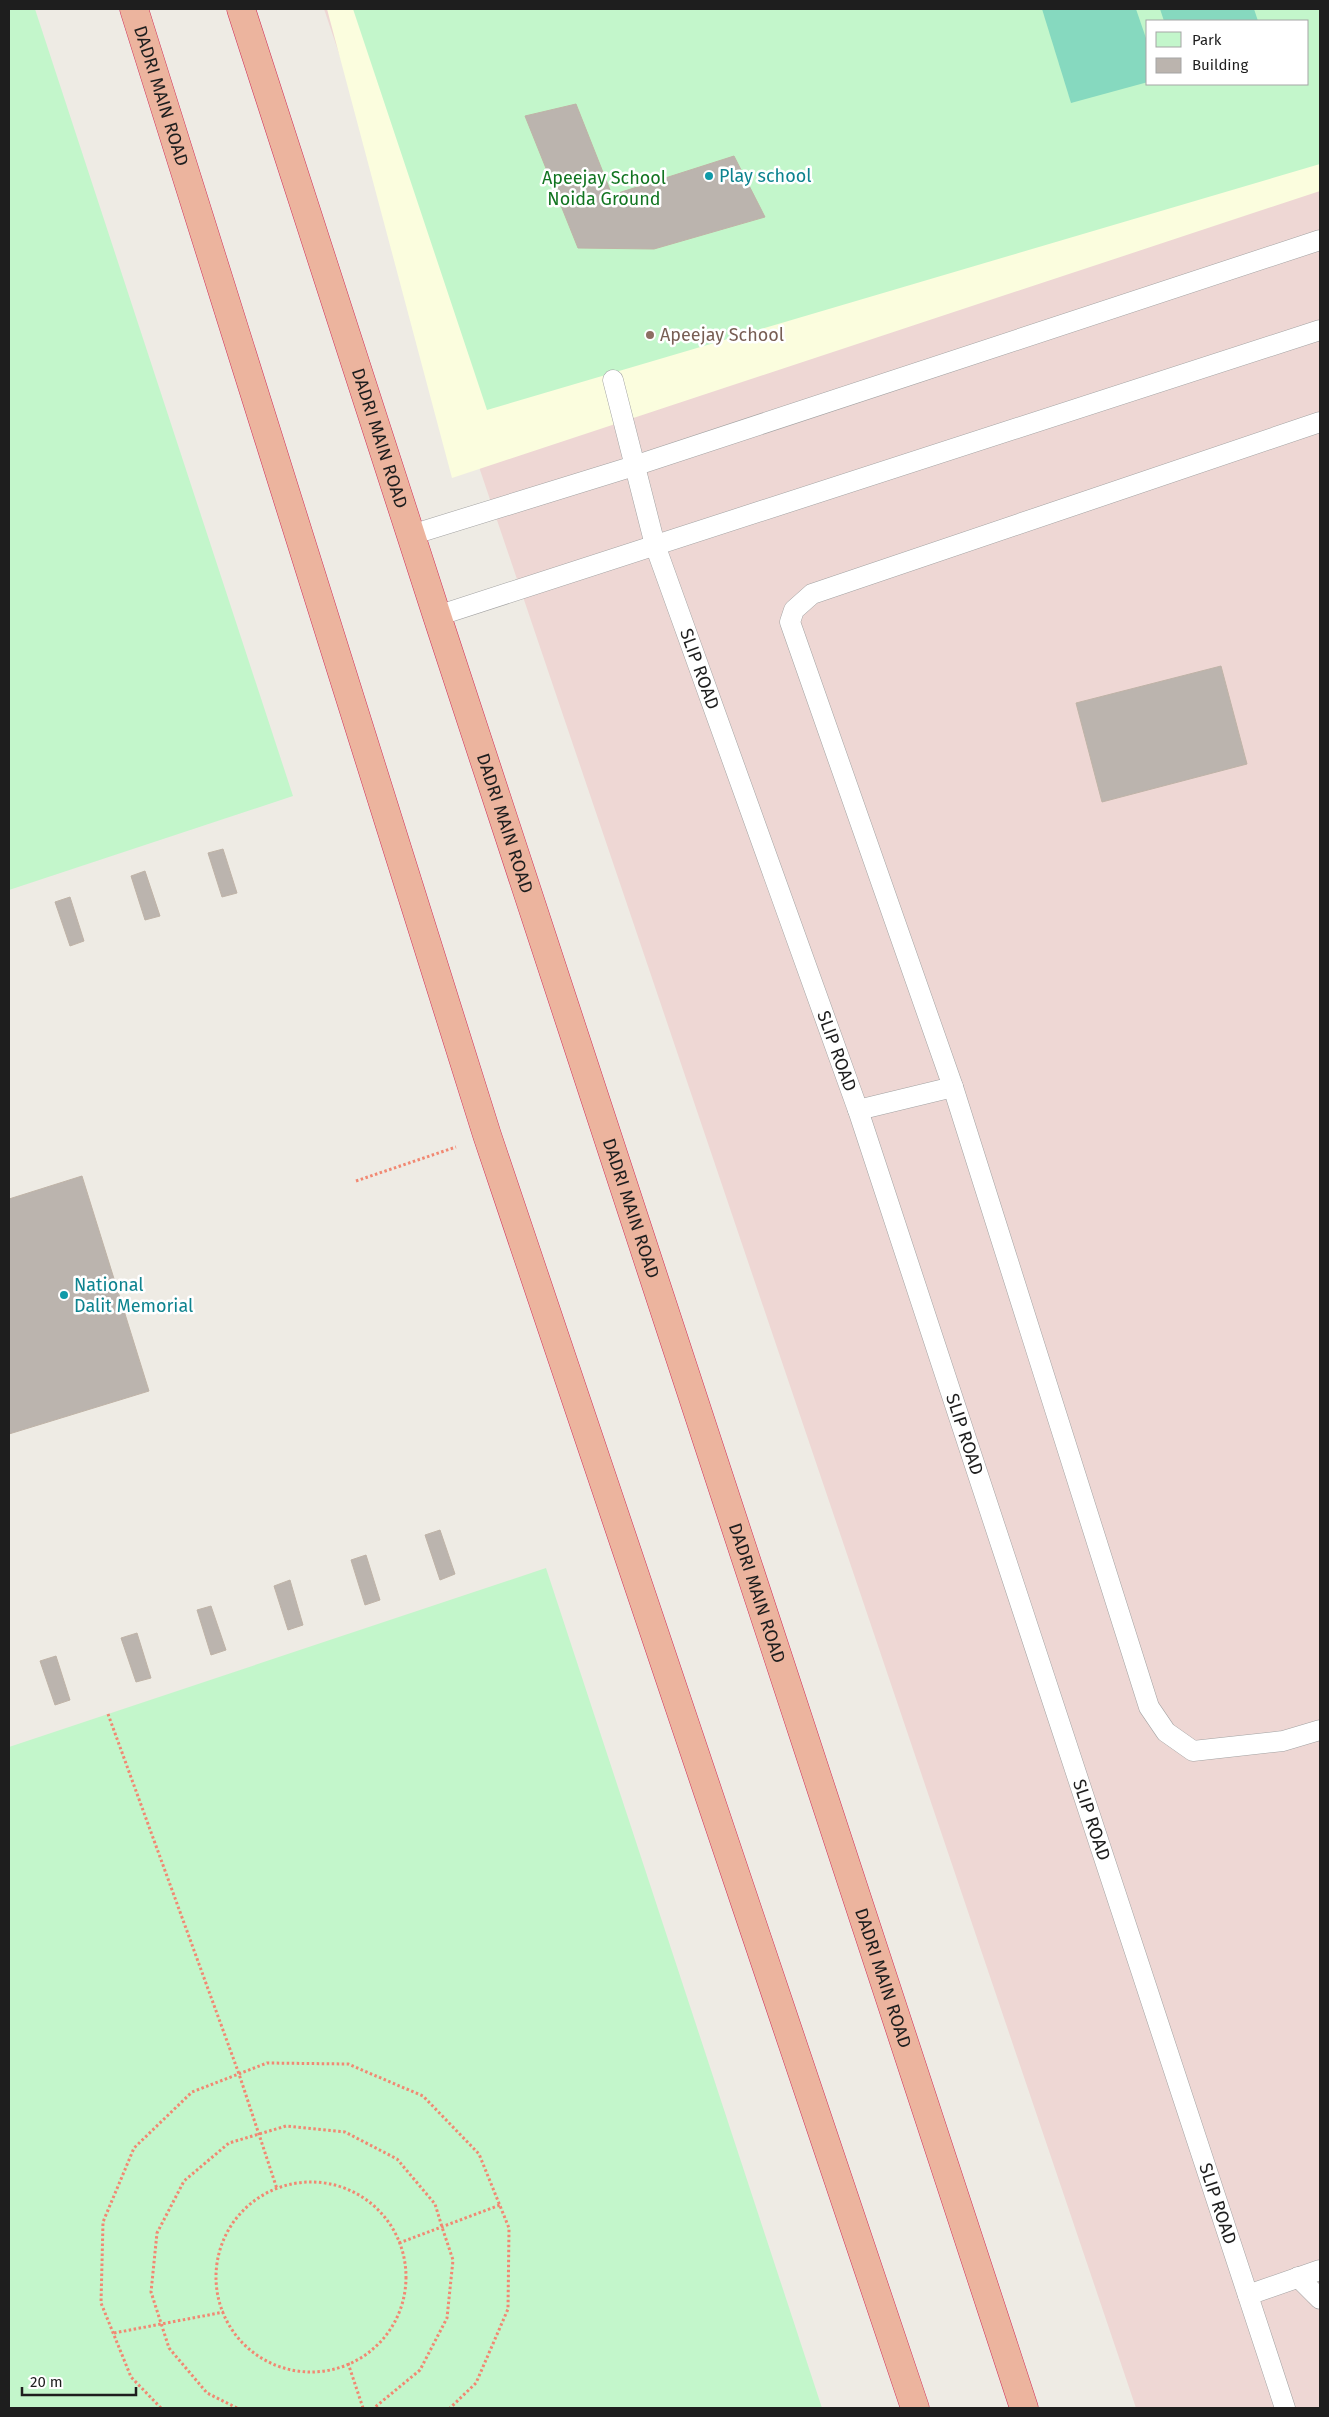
<svg xmlns="http://www.w3.org/2000/svg" width="1329" height="2417" font-family="'Fira Sans',sans-serif">
<style>
.commercial{fill:#eed7d4;fill-rule:evenodd}
.education{fill:#fbfdde;fill-rule:evenodd}
.park{fill:#c3f6cb;fill-rule:evenodd}
.pitch{fill:#86d9bf}
.building{fill:#bbb4ae;stroke:#bfb3a7}
.lines{fill:none;stroke-linecap:round;stroke-linejoin:round}
.service-casing{stroke:#a2a2a2;stroke-width:21}
.trunk-casing{stroke:#cf2e5a;stroke-width:29}
.path{stroke:#f18872;stroke-width:3;stroke-dasharray:2.5 2.5;stroke-linecap:butt}
.service{stroke:#fff;stroke-width:20}
.trunk{stroke:#ecb49e;stroke-width:28}
.culture-dot{fill:#0f9aa8;stroke:#fff;stroke-width:2}
.education-dot{fill:#8d6e63;stroke:#fff;stroke-width:2}
.labels{text-anchor:middle;dominant-baseline:central;stroke-width:5;stroke-linejoin:round;paint-order:stroke}
.street-label{font-size:18px;fill:#1e1e1e;stroke:#fff}
.culture-label{font-size:18px;fill:#0d838f;stroke:#fff;text-anchor:start}
.park-label{font-size:18px;fill:#127521;stroke:#fff}
.education-label{font-size:18px;fill:#785e54;stroke:#fff;text-anchor:start}
</style>
<rect width="100%" height="100%" fill="#eeebe4"/>
<path class="commercial" d="M324 9H1320V2408H1136ZM1148 21H1308V84H1148Z"/>
<path class="education" d="M327 9H1320V191L452 478ZM1148 21H1308V84H1148Z"/>
<g class="park">
<polygon points="9,9 35,9 293,796 9,890"/>
<path d="M353 9H1320V164L487 410ZM1148 21H1308V84H1148Z"/>
<polygon points="546,1568 822,2408 9,2408 9,1747"/>
</g>
<g class="pitch">
<polygon points="1042,9 1136,9 1148,44 1148,82 1071,103"/>
<polygon points="1160,9 1254,9 1258,21 1164,21"/>
</g>
<g class="building">
<polygon points="576,104 612,195 734,156 765,217 654,249 578,248 525,116"/>
<polygon points="1221,666 1247,764 1102,802 1076,703"/>
<polygon points="223,849 237,893 222,897 208,853"/>
<polygon points="145,871 160,916 145,920 131,876"/>
<polygon points="70,897 84,941 70,946 55,902"/>
<polygon points="82,1176 149,1391 9,1434 9,1199"/>
<polygon points="440,1530 455,1574 440,1580 425,1535"/>
<polygon points="366,1555 380,1600 365,1605 351,1560"/>
<polygon points="290,1580 303,1625 288,1630 274,1586"/>
<polygon points="211,1606 226,1650 211,1655 197,1610"/>
<polygon points="137,1633 151,1678 136,1682 121,1638"/>
<polygon points="56,1656 70,1700 55,1705 40,1661"/>
</g>
<g class="lines">
<g class="service-casing">
<g id="service">
<path id="s1" d="M613 380 655 545 858 1110 1285 2408"/>
<polyline points="411,535 634,466 1320,240"/>
<polyline points="437,616 1320,330"/>
<polyline points="953,1087 1149,1707 1166,1732 1193,1751 1283,1741 1320,1730"/>
<polyline points="858,1110 953,1087 790,622 794,610 812,594 1320,422"/>
<polyline points="1298,2277 1320,2299"/>
<polyline points="1248,2295 1320,2270"/>
</g>
</g>
<g class="trunk-casing">
<g id="trunk">
<path id="s2" d="M134 9 487 1135 915 2408"/>
<path id="s3" d="M241 9 437 616 1024 2408"/>
</g>
</g>
<g class="path">
<polyline points="356,1181 456,1147"/>
<polyline points="108,1714 239,2074 277,2189"/>
<circle cx="311" cy="2277" r="95"/>
<polyline points="399,2243 500,2205"/>
<polyline points="114,2333 224,2312"/>
<polyline points="348,2363 363,2408"/>
<polyline points="161,2408 131,2377 101,2303 103,2222 134,2148 192,2092 267,2063 348,2064 423,2096 479,2154 509,2228 508,2309 476,2383 450,2408"/>
<polyline points="237,2408 207,2393 169,2348 151,2292 157,2233 184,2181 229,2143 286,2126 345,2132 397,2159 435,2204 442,2227 453,2260 447,2318 420,2370 374,2408"/>
</g>
<use href="#service" class="service"/>
<use href="#trunk" class="trunk"/>
</g>
<g class="culture-dot">
<circle cx="709" cy="176" r="5"/>
<circle cx="64" cy="1295" r="5"/>
</g>
<circle class="education-dot" cx="650" cy="335" r="5"/>
<g class="labels">
<g class="street-label">
<text stroke="none"><textPath href="#s2" startOffset="91">DADRI MAIN ROAD</textPath></text>
<text stroke="none"><textPath href="#s3" startOffset="451">DADRI MAIN ROAD</textPath></text>
<text stroke="none"><textPath href="#s1" startOffset="302">SLIP ROAD</textPath></text>
<text stroke="none"><textPath href="#s3" startOffset="856">DADRI MAIN ROAD</textPath></text>
<text stroke="none"><textPath href="#s1" startOffset="708">SLIP ROAD</textPath></text>
<text stroke="none"><textPath href="#s3" startOffset="1261">DADRI MAIN ROAD</textPath></text>
<text stroke="none"><textPath href="#s1" startOffset="1112">SLIP ROAD</textPath></text>
<text stroke="none"><textPath href="#s3" startOffset="1666">DADRI MAIN ROAD</textPath></text>
<text stroke="none"><textPath href="#s1" startOffset="1518">SLIP ROAD</textPath></text>
<text stroke="none"><textPath href="#s3" startOffset="2071">DADRI MAIN ROAD</textPath></text>
<text stroke="none"><textPath href="#s1" startOffset="1922">SLIP ROAD</textPath></text>
</g>
<g class="culture-label">
<text x="719" y="176">Play school</text>
<text x="74" y="1285">National<tspan x="74" dy="21">Dalit Memorial</tspan></text>
</g>
<g class="park-label">
<text x="604" y="178">Apeejay School<tspan x="604" dy="21">Noida Ground</tspan></text>
</g>
<g class="education-label">
<text x="660" y="335">Apeejay School</text>
</g>
</g>
<rect width="1329" height="2417" fill="none" stroke="#1e1e1e" stroke-width="20"/>
<rect x="1146" y="20" width="162" height="65" fill="#ffffff" stroke="#a5a5a5"/>
<rect x="1156" y="32" width="25" height="15" fill="#c3f6cb" stroke="#a5a5a5"/>
<text x="1192" y="45" font-size="15" fill="#1e1e1e">Park</text>
<rect x="1156" y="58" width="25" height="15" fill="#bbb4ae" stroke="#a5a5a5"/>
<text x="1192" y="70" font-size="15" fill="#1e1e1e">Building</text>
<path d="M22 2387v8h114v-8" fill="none" stroke="#1e1e1e" stroke-width="2.5"/>
<text x="30" y="2387" font-size="15" fill="#1e1e1e" stroke="#ffffff" stroke-width="4" paint-order="stroke">20 m</text>
</svg>
